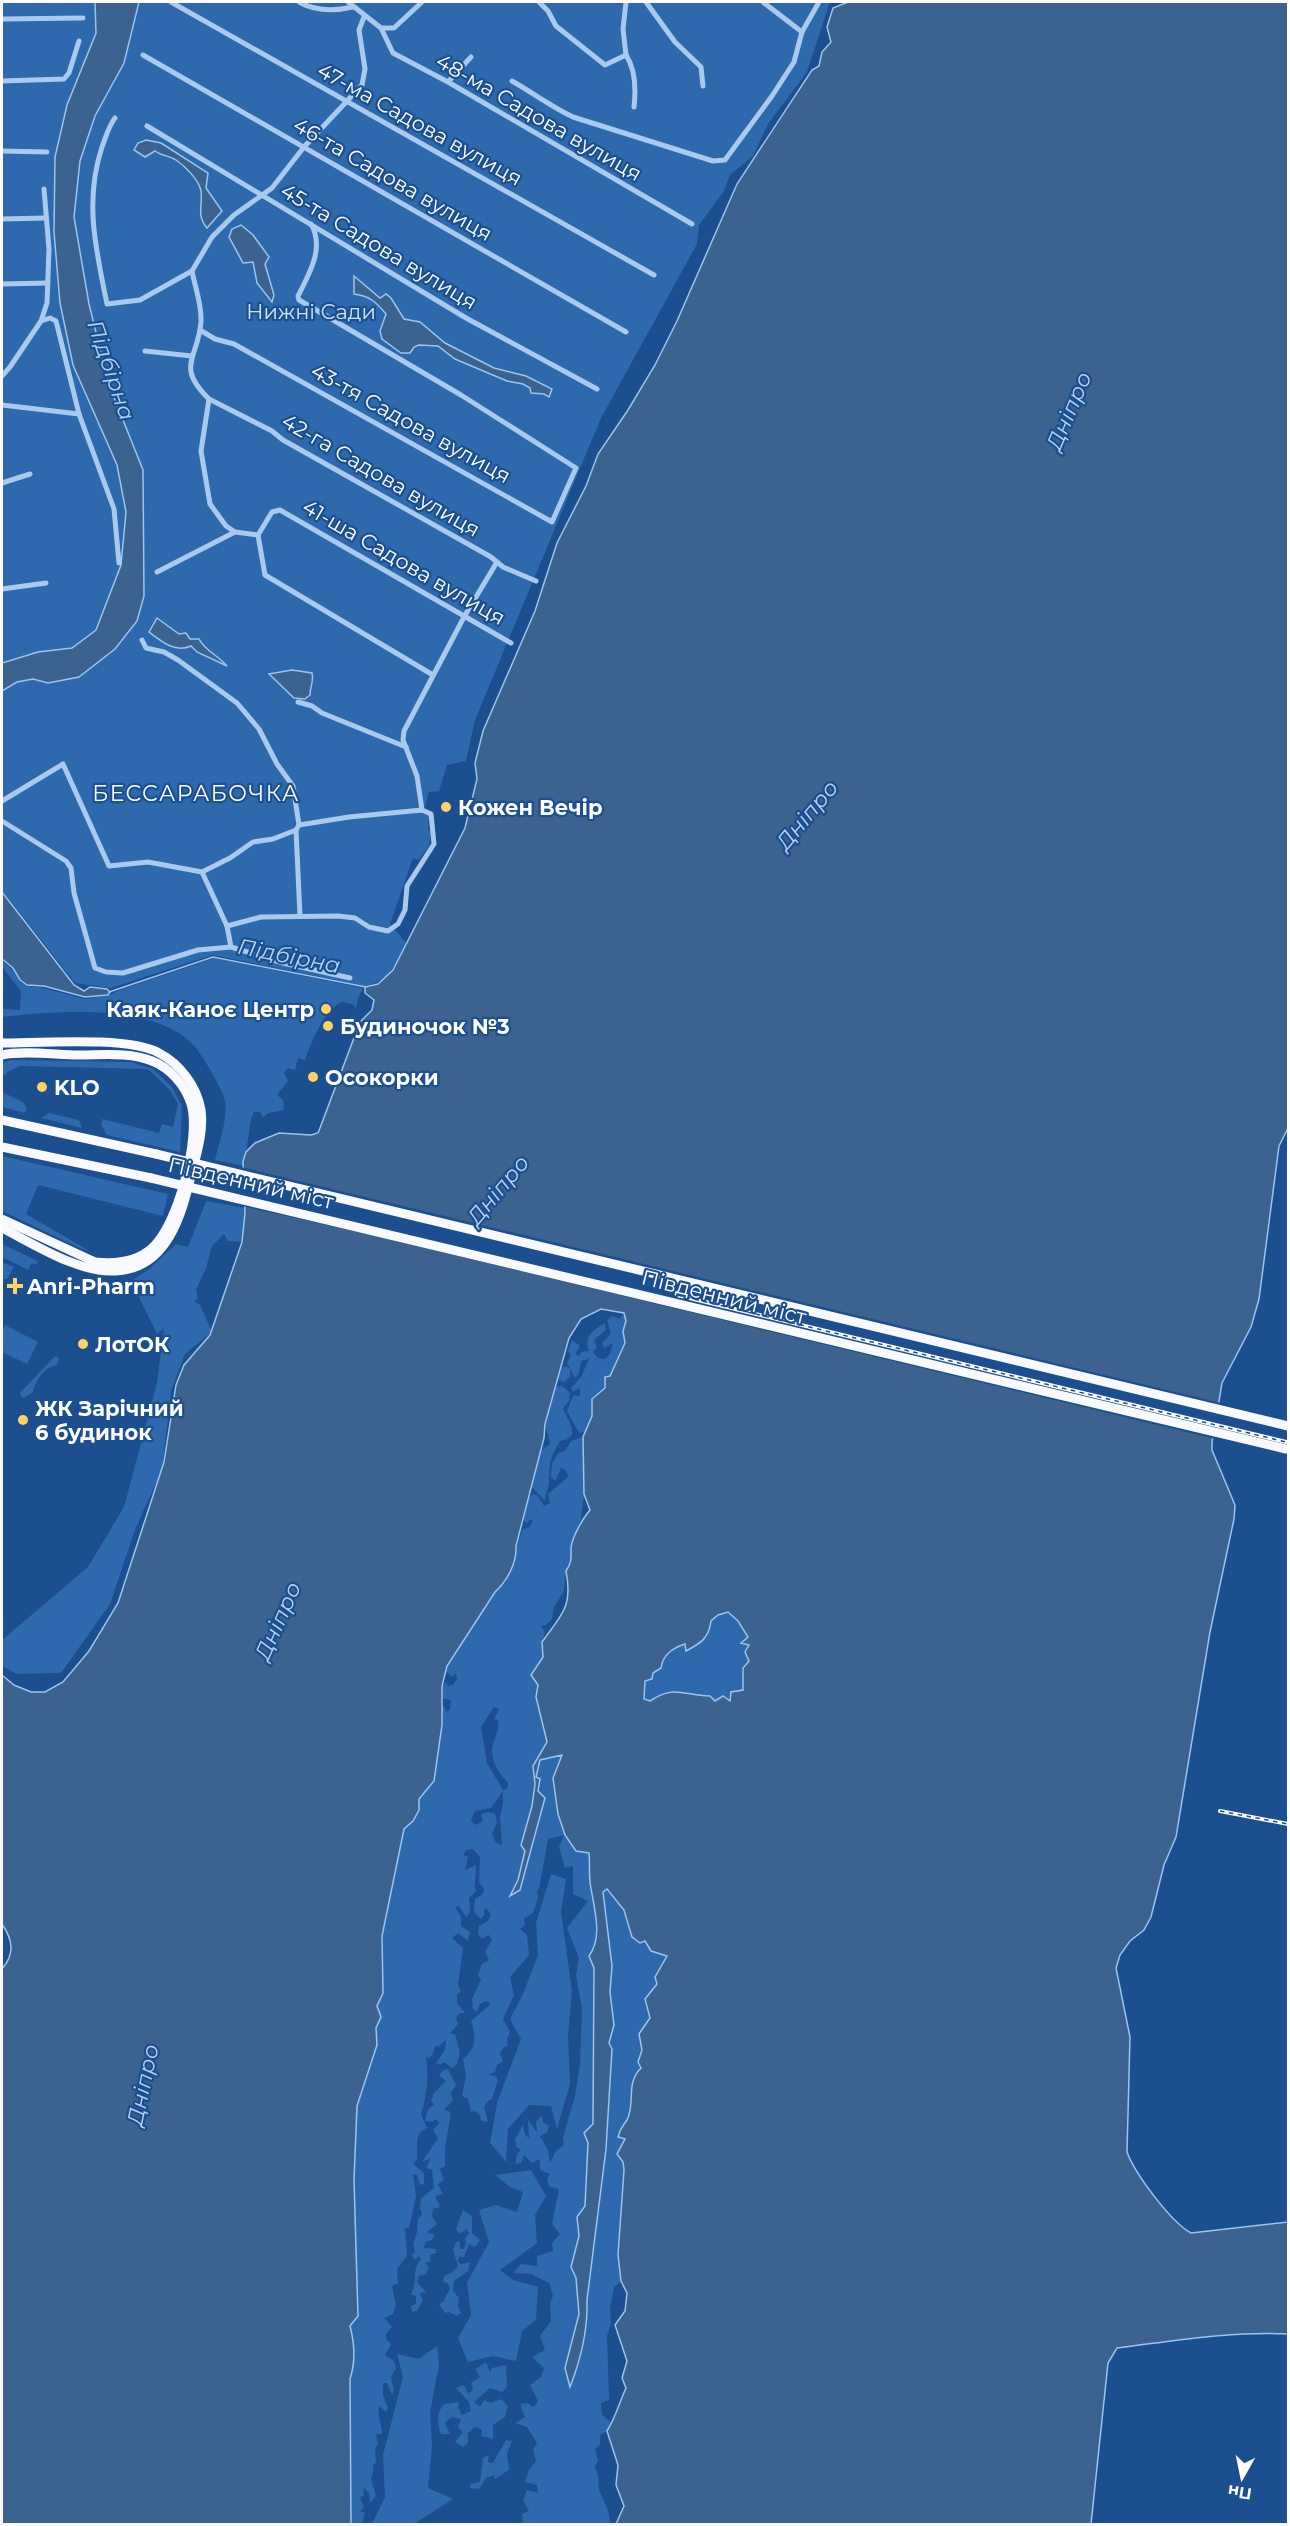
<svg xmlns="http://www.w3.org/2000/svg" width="1290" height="2526" font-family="Montserrat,sans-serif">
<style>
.green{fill:#2e69ad;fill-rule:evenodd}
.water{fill:#3c6290;stroke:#9cc4f0;stroke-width:1.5;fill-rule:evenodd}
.pier{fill:#1b4f8f}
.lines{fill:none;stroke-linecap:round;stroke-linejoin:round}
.stream{stroke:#9cc4f0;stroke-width:1.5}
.minor{stroke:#a9c9ee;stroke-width:5}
.trunk{stroke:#f8faff;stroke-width:9}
.rail-casing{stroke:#fff;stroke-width:4}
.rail{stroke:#1b4f8f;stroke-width:1.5;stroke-dasharray:4.5;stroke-linecap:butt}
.trunk-bridge{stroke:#f8faff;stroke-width:9}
.poi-dot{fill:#ffd166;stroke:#1b4f8f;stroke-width:2}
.labels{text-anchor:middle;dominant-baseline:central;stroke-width:4.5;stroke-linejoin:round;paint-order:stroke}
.street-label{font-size:21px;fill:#fff;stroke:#1b4f8f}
.park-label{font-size:21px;fill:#cfe3fa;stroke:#1b4f8f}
.poi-label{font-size:21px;font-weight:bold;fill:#fff;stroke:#1b4f8f;text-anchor:start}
.water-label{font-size:22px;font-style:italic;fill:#b5d3f5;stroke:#1b4f8f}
.neighbourhood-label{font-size:22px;letter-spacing:1.5px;fill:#fff;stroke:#1b4f8f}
</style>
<rect width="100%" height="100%" fill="#1b4f8f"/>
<g class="green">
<path d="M2 2H830L807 72 768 124 753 156 730 175 724 191 699 225 697 244 601 418 475 720 466 761 447 765 439 791 429 792 423 813 429 814 428 830 431 832 429 846 419 860 413 858 390 924 407 944C396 963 389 982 365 986L213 955 111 988 75 983 2 890Z"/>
<path d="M214 958 363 988 358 998 356 1010 354 1005 344 1002C327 1004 310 1044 305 1060L298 1058 295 1070 288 1068 284 1073 288 1081 277 1095 283 1100 284 1110 268 1113 263 1117 260 1112H254L251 1119 244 1166 215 1160C219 1142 228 1119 225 1101 222 1090 216 1081 211 1071 204 1060 197 1046 186 1038 142 1004 54 1011 2 1017V1009L20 1010 21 991 2 967V961L13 970 20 982 26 986 43 988 85 999 108 996 117 991Z"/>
<polygon points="12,1060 131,1062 153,1069 172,1087 182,1106 180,1152 107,1135 101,1125 102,1119 159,1133 162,1124 173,1127 178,1104 170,1090 148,1069 20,1066 7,1072 6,1075 2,1074 2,1062"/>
<polygon points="2,1092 23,1102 27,1108 25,1113 2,1107"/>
<polygon points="49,1113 79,1120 82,1128 41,1118"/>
<polygon points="2,1156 168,1194 163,1216 38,1185 26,1214 91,1252 82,1249 2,1211"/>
<polygon points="206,1201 245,1208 242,1242 228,1241 224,1234 212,1246 206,1268 196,1290 198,1298 194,1301 200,1305 212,1332 185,1354 171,1391 162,1470 136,1527 110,1604 61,1673 17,1674 2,1666 2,1640 88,1567 124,1507 157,1383 164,1328 157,1334 131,1281 148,1270 176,1244 188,1247"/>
<polygon points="2,1244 38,1261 36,1265 32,1263 28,1270 2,1257"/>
<polygon points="2,1262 14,1267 7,1279 2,1279"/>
<path d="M625 1313 626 1321 623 1331 625 1343 606 1388 592 1399V1416L586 1431 579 1433 567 1411 573 1395 580 1396V1388L573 1392 571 1388 581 1377 589 1359 581 1361 579 1374 575 1378 567 1363 571 1355 568 1351 572 1340 580 1346 575 1354 579 1356 582 1352 589 1351C584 1336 593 1330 605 1323L606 1330 594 1340 597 1347 593 1352 598 1358 605 1359 610 1354 613 1343 604 1348 602 1343 611 1333 607 1320 612 1316 619 1319Z"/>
<polygon points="5,1325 38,1342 27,1364 2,1352 2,1332"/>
<path d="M55 1356 59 1358 57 1365C44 1367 36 1380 33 1392L24 1398 21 1397 20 1393Z"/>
<polygon points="566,1366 570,1369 570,1377 564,1382 558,1380 562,1368"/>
<path d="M562 1386 570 1393 569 1401 563 1408C566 1419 584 1438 560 1441 549 1461 550 1460 549 1482 549 1489 545 1494 545 1501L531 1486 540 1451 550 1444 545 1424 556 1387Z"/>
<path d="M583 1437 584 1494 581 1519 571 1547 573 1560 566 1571 564 1591 554 1607 552 1619 546 1625 541 1626 545 1633 542 1642 543 1657 536 1697 563 1755 589 1853 591 1883 596 1902 595 1947 589 1956 594 1968 593 2124 588 2143 585 2206 577 2217 579 2236 571 2267 576 2278 579 2315 565 2368 570 2386C583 2360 588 2329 587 2300L606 2149 612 2049 609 2043 614 2025 610 1992 612 1966 602 1892 607 1889 624 1910 632 1937 640 1943 645 1941 651 1952 667 1955 656 1977 658 1984C649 1996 645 2004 650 2018L639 2034 642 2050 638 2062 642 2068C625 2085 636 2102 627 2120 623 2127 620 2128 619 2137L625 2139 618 2255 621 2281 614 2287 610 2309 611 2323 607 2336 609 2400 601 2403 602 2415 612 2423 607 2431 600 2435V2445L595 2449 598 2460 595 2467C600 2478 597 2484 600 2492 605 2504 610 2511 610 2524H523L522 2514 529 2511 523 2500 527 2490 538 2493 537 2485 525 2482 529 2470 536 2461 533 2450 537 2443 527 2427 515 2423 525 2417 520 2404 527 2403 534 2407 538 2401 530 2385 541 2377 544 2368 532 2357 545 2350 540 2336 551 2321 550 2304 553 2296 549 2283 531 2274 513 2273 521 2264 537 2266V2256L553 2251 552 2243 560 2234 552 2224 559 2189 549 2187 547 2178 550 2174 540 2170V2159L532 2163 524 2155 521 2163 515 2164 517 2154 521 2150 516 2147 515 2139 523 2125 525 2135 529 2138 528 2120 537 2132 536 2122 542 2115 543 2122 549 2126 547 2133 540 2136 548 2150 550 2163 556 2151 564 2145 563 2137 575 2096 580 2065 582 2008 576 1975 579 1958 567 1928 588 1901 573 1894V1866L565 1868 559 1847 564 1835 548 1839 539 1889 537 1890 538 1898 533 1913 524 1918 525 1925 520 1929 527 1935 529 1955 510 1977 514 1995 503 2019 510 2032 507 2039 508 2046 504 2047 500 2053 503 2061 497 2065 495 2072 488 2075 496 2076 498 2080 492 2099 488 2101 484 2107 488 2122 481 2121 480 2115 475 2111 471 2112 468 2099 462 2096 466 2075 463 2059C477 2048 476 2037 471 2021L491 2004 486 2001 480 2004 477 2012 473 2009 472 1999 481 1980 478 1975 482 1964 489 1960 485 1952 492 1940 489 1935 482 1939 478 1934 479 1926 488 1921 491 1914 486 1908 484 1910 485 1914 481 1919 474 1912 475 1899 483 1894 484 1889 479 1882 480 1857 473 1849 466 1850 463 1855 468 1857 465 1870 476 1865C477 1875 473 1882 476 1891L469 1898 470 1912 466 1917 459 1906 455 1907 461 1917V1926L470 1932 468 1941 458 1933 452 1938 463 1948 458 1984 461 1992 457 1994V2003L465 2013H460L456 2018 458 2024 450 2034H455L460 2053 457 2064 452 2068 444 2062 440 2065 436 2063 445 2050 446 2040 439 2046H435L433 2054 429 2058 426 2057C429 2077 427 2095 421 2114L427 2128 420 2132 417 2141V2159L413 2164 424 2173V2184L420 2185 417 2175 413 2174 416 2196 409 2228H405L407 2256 397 2269 398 2283 392 2286 396 2305 393 2314 384 2318 392 2327 386 2334V2339L391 2344 385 2355 394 2361 396 2368 391 2377 394 2391 392 2395 387 2383H383V2396L388 2408 386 2412 379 2406C377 2416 382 2424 382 2434H376L378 2444 375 2448 376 2462 373 2466V2473L371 2479 376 2496 370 2503 369 2493 363 2487 364 2496 360 2497 364 2508 360 2511 365 2513 362 2524H351L350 2379C356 2361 355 2344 350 2326L358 2316 354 2180 357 2106 377 2045 376 2028 381 2017 377 2006 383 1993 382 1936 404 1829 413 1821 419 1810V1799L434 1781 442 1725 441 1707 445 1706 446 1712 450 1710 451 1700 444 1699 441 1694 442 1686 446 1682 448 1686 453 1685 457 1679 456 1673 452 1677 446 1672 447 1666 495 1592 506 1582 522 1530 530 1527 533 1521 530 1519 527 1523 523 1520 528 1499 533 1494 538 1496 544 1506 550 1503 548 1494 568 1477 566 1470 561 1468 555 1481 551 1477 552 1464 558 1453 565 1451 571 1441ZM494 1707 499 1709 494 1719 498 1720C499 1730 496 1735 493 1744 489 1759 499 1773 508 1783L507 1789 503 1790 487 1763 481 1727ZM503 1791V1803L500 1817 502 1845 496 1843 492 1834 497 1822 495 1814 488 1812 481 1814 483 1821 475 1825 471 1820 475 1811 491 1808Z"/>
<path d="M728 1612 738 1621 748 1637 741 1642 749 1644V1661L743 1669V1690L731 1692 730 1701H715L710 1696C683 1696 676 1684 651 1701L644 1699 645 1681 661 1668C663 1654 673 1648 686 1644V1650L709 1631 711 1621 718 1615Z"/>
<polygon points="551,1874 566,1879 561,1912 572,1991 568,2035 570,2084 557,2129 551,2106 529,2105 508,2129 506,2162 490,2143 497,2103 521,2039 510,2019 523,1994 538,1955 536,1923"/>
<path d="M448 2069 456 2085 451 2093 453 2101 444 2109 451 2113 445 2148V2166L440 2169 444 2180 438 2184 443 2194 435 2196 440 2207 433 2209 432 2216 437 2224 427 2232 435 2235 432 2240 425 2242 424 2248 436 2249V2253L430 2255 431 2261 425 2263 429 2267 426 2274 419 2276 417 2282 426 2292 419 2293 423 2300 417 2311 412 2312 411 2306 416 2304V2296L411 2294C418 2283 411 2270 421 2259L419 2256 415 2260 412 2255 415 2251 413 2245 417 2232 418 2219 422 2214 420 2208 421 2198 434 2188 432 2170 426 2168 431 2158 422 2162 438 2138 433 2130 439 2123 436 2119 432 2122 425 2121 428 2109 434 2105 431 2100 434 2093 446 2081 439 2076 443 2070Z"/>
<polygon points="531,2170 546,2196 535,2215 537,2243 500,2270 513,2280 538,2287 536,2320 522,2331 516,2361 493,2356 468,2362 458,2338 471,2315 467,2283 489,2242 479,2210 496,2205 517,2212 523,2192 510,2187 495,2175"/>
<polygon points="463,2210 472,2216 472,2233 480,2240 475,2247 469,2244 464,2257 459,2257 458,2262 462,2264 470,2262 468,2271 454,2281 453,2291 459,2298 458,2306 461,2313 457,2316 449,2312 445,2313 439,2304 444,2301 446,2295 450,2290 448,2283 443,2282 444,2276 451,2273 458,2266 453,2250 456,2242 460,2241 460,2249 464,2249 466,2243 465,2239 469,2233 466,2229 460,2234 456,2229"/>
<polygon points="437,2346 439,2365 430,2412 432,2446 428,2488 453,2499 414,2524 372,2524 385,2497 383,2455 403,2377 397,2354 419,2359"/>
<path d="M486 2362 490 2372 492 2368 506 2365 507 2387 502 2392 490 2388 474 2402 480 2407 484 2400 491 2403 501 2399 508 2406 505 2417 493 2425V2439L481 2436 482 2430 475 2427 468 2433V2443L463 2447 455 2442 463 2432 458 2427 461 2419 451 2417 445 2423 450 2434H441C437 2423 436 2413 444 2404L459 2402 458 2408 462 2415 471 2411 469 2402 456 2388 464 2385 468 2394 473 2390 471 2383 480 2377 475 2369Z"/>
<polygon points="506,2440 512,2441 507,2454 509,2470 495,2479 494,2475 486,2478 479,2489 470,2488 470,2484 480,2482 483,2458 489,2455 488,2462 493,2463"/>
</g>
<g class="water">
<polygon points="95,2 139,2 124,63 95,116 80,161 74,217 89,304 109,385 143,470 144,596 137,621 115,649 79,677 48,683 33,679 17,682 2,691 2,663 38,652 72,648 96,630 121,565 126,512 117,465 73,365 60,303 54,232 55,157 67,105 96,33"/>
<path d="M848 2H1288V1128L1279 1146 1259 1299 1251 1327 1222 1383 1212 1442V1450L1235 1505 1234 1519 1210 1632 1176 1837 1164 1865 1151 1917 1144 1930 1130 1941 1120 1955 1116 1968 1130 2037 1127 2152C1135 2174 1171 2222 1191 2233L1288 2222V2334C1231 2331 1174 2341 1117 2348L1108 2363 1091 2524H616L624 2506 616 2485 618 2465 607 2431C616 2417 619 2403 626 2388L622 2378 627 2361 615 2325 625 2311 627 2293 621 2281 618 2255 624 2170 623 2162 617 2154 625 2139 618 2137C620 2128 623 2126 627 2120 636 2102 625 2084 641 2068L638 2062 642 2050 639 2034 650 2018 645 1999 657 1984 655 1977 667 1956 651 1951 645 1941 640 1943 632 1937 624 1910 607 1889 603 1892 612 1966 610 1992 614 2025 609 2043 612 2049 606 2149 587 2300C588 2330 581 2359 570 2387L565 2368 579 2314 576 2278 571 2267 579 2236 577 2217 585 2206 588 2143 584 2133 593 2124 594 1968 589 1956C604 1936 593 1905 590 1882 589 1873 590 1863 589 1853L576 1851 565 1835 558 1814 553 1778 562 1755 540 1760 536 1777 540 1779 538 1791 545 1798 520 1890 510 1896 518 1880 525 1851 521 1845 532 1806 535 1784 533 1766 547 1742 536 1697 538 1685 531 1675 543 1657 542 1642C562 1614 573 1607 566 1571 572 1562 571 1559 571 1548 572 1537 583 1518 590 1510L584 1494 583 1437 592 1416V1399L605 1388V1377L610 1376 625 1343 623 1331 626 1321 624 1313 601 1309 581 1319 569 1338 545 1424 544 1438 516 1546C517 1563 507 1581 495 1592L447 1666 442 1686V1725L434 1781 419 1799V1810L413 1821 404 1829 382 1936 383 1993 377 2006 381 2017 376 2028 377 2045 357 2106 354 2180 358 2316 350 2326C355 2345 356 2361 350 2379L351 2524H2V1969C15 1954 13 1940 2 1924V1675L14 1685 31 1692H45L63 1682 89 1651 118 1603 164 1462 176 1385 184 1365 210 1335 242 1242 245 1213 243 1161 246 1152 255 1143 279 1133 311 1135 318 1133 320 1128 360 1022 372 1010 374 1000 365 993V987L378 984 393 970 465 828 477 779 475 763 483 731 535 611 557 543 586 486 598 454 628 410 655 365 677 321 737 184 812 70 819 66 822 52 831 42 827 27 833 8ZM728 1612 738 1621 748 1637 741 1643 749 1645 745 1652 749 1661 743 1668V1690L731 1692 730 1701 723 1696 715 1701 710 1696C683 1696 676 1684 650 1701L644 1699 645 1681 652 1679 653 1673 661 1668C663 1654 673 1648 685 1644L686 1651C701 1643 709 1638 711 1621L718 1615Z"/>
<path d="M146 140 161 143 208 173 206 188 222 211 207 228C196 215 203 205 201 191 199 180 185 166 176 160 170 156 162 156 155 151L145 157 134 150 138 143Z"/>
<polygon points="241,225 253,235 269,257 265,264 274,295 272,302 257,283 253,262 243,263 229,237 232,229"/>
<path d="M354 276 380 298 386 294 391 298 404 319 420 322 445 343 494 368 526 376 552 389 549 397 544 394 531 393 530 388 523 384 507 381 455 359 438 346 419 345 414 347 410 353H401L382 339 380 331 386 314C376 302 370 296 354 294Z"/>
<path d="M157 618 179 634 186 633 190 639H199C205 651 218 655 227 666L197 652 191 646C175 653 162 642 149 632Z"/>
<path d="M292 670 312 673C314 682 310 686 310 695L305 699 294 698 269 674Z"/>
<polygon points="2,892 74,985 84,991 90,987 107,989 110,992 108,995 85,997 44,986 27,985 20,980 13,968 2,959"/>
</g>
<polygon class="pier" points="241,1167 1221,1403 1215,1439 380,1237 242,1206"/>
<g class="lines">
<polyline class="stream" points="109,992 213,957 366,987"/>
<g class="minor">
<path d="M171 2C331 94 493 183 654 275"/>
<path d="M299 2C315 11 335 11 353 7"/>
<polyline points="348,2 381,28 394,28 422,2"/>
<path d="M539 2 548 11 556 26 605 65 626 55C636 70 636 89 634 107"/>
<polyline points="626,2 623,29 626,55"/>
<polyline points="646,2 675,42 701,67 703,86"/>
<polyline points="763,2 802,32"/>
<path d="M364 17 359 30 365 69 362 85 304 147 272 188 234 215 212 237 192 271C195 287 202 305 201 322 198 359 175 366 209 399L201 451 210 504 226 526 235 532 258 535 265 575 433 675"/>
<polyline points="2,19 83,18"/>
<polyline points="381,28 393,53 448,82 692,224"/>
<polyline points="143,55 626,332"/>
<polyline points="2,81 64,79 69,73 79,41"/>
<path d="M512 81C533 93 552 107 573 117L713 161 725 160 772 96 794 62 802 32 819 2"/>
<polyline points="448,82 471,57"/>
<path d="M115 118C108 127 106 137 102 147 84 201 96 250 107 304L140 300 192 271"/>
<polyline points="147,126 466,318 597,389"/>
<polyline points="2,151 47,152"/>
<polyline points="2,219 46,218"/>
<polyline points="2,284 48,283"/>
<polyline points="41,321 50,318 56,321 79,414 114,509 119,563"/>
<path d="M200 330 215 339 234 344 552 522 576 468 461 395 299 300 298 296C309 274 325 248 311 224"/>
<polyline points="145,351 192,356"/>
<polyline points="2,376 10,367 41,321 47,303 49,249 44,189"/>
<polyline points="209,399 272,431 283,440 491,557 503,567 536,581"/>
<polyline points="2,405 79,414"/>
<polyline points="2,483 30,474"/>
<polyline points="258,535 272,512 280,510 511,643"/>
<polyline points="157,572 235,532"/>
<polyline points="2,589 46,583"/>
<polyline points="142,640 146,648 164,652 178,660 237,703 259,729 277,764 293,786 299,825"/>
<polyline points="298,702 312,706 322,713 406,747"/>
<polyline points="2,801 63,764 109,866 148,862 202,872 230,858 253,842 273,839 296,830 299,825 349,817 422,810 431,814 434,844 407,886 405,910 398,924 388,931 369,927 355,918 338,916 261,917 227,926"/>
<polyline points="422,810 417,776 403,740 404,731 464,617 497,562"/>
<polyline points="2,821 66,861 71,868 74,893 95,968 106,972 123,973 198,950 231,947 283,963 350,978"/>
<polyline points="296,830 300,916"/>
<polyline points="202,872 227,926 231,947"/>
</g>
<g class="trunk">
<path d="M2 1043C38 1043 129 1036 159 1053 180 1064 197 1086 201 1110 204 1130 197 1153 192 1172 182 1214 168 1269 115 1271 78 1273 34 1244 2 1228"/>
<path d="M2 1055C23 1050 57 1055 79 1055 102 1055 130 1052 152 1061 170 1068 185 1085 191 1104 201 1136 178 1227 151 1249 135 1263 114 1264 95 1262L2 1219"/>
<polyline points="2,1120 156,1154"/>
<polyline points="2,1147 151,1178"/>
</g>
<g class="rail-casing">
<g id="rail">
<polyline points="677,1295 1286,1442"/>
<polyline points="1220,1811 1288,1824"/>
</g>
</g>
<use href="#rail" class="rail"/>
<g class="trunk-bridge">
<polyline points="156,1154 1288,1426"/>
<polyline points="151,1178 1286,1449"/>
</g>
</g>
<g class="poi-dot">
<circle cx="446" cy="807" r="6"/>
<circle cx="326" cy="1009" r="6"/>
<circle cx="328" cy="1026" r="6"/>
<circle cx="313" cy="1077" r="6"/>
<circle cx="42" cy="1087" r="6"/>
<path d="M12 1277h6v6h6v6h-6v6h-6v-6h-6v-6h6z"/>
<circle cx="83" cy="1344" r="6"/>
<circle cx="23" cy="1420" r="6"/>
</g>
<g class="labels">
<g class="street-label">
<text transform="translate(539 117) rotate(30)">48-ма Садова вулиця</text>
<text transform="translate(420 124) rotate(29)">47-ма Садова вулиця</text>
<text transform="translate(393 179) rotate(30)">46-та Садова вулиця</text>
<text transform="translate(379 246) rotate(31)">45-та Садова вулиця</text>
<text transform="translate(411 423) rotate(29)">43-тя Садова вулиця</text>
<text transform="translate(381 475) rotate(30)">42-га Садова вулиця</text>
<text transform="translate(404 562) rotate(30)">41-ша Садова вулиця</text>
<text transform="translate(251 1183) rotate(13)">Південний міст</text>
<text transform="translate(724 1297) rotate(14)">Південний міст</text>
</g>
<g class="park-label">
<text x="311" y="311">Нижні Сади</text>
</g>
<g class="poi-label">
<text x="458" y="807">Кожен Вечір</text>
<text x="314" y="1009" text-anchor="end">Каяк-Каноє Центр</text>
<text x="340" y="1026">Будиночок №3</text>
<text x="325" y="1077">Осокорки</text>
<text x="54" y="1087">KLO</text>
<text x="27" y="1286">Anri-Pharm</text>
<text x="95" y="1344">ЛотОК</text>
<text x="35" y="1408">ЖК Зарічний<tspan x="35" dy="24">6 будинок</tspan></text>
</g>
<g class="water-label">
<text transform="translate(111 370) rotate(71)">Підбірна</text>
<text transform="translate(1069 411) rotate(-67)">Дніпро</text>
<text transform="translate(807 815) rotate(-50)">Дніпро</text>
<text transform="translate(289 956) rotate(11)">Підбірна</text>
<text transform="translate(498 1190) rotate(-50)">Дніпро</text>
<text transform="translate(278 1621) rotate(-66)">Дніпро</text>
<text transform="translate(143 2085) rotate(-78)">Дніпро</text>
</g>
<g class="neighbourhood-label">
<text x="196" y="793">БЕССАРАБОЧКА</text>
</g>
</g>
<rect width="1290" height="2526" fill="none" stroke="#ffffff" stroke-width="6"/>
<g transform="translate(1242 2478) rotate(189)" stroke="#1b4f8f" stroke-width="4.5" paint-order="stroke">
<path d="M0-4.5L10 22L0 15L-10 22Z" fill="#ffffff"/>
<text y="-9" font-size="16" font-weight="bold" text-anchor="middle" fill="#ffffff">Пн</text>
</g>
</svg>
